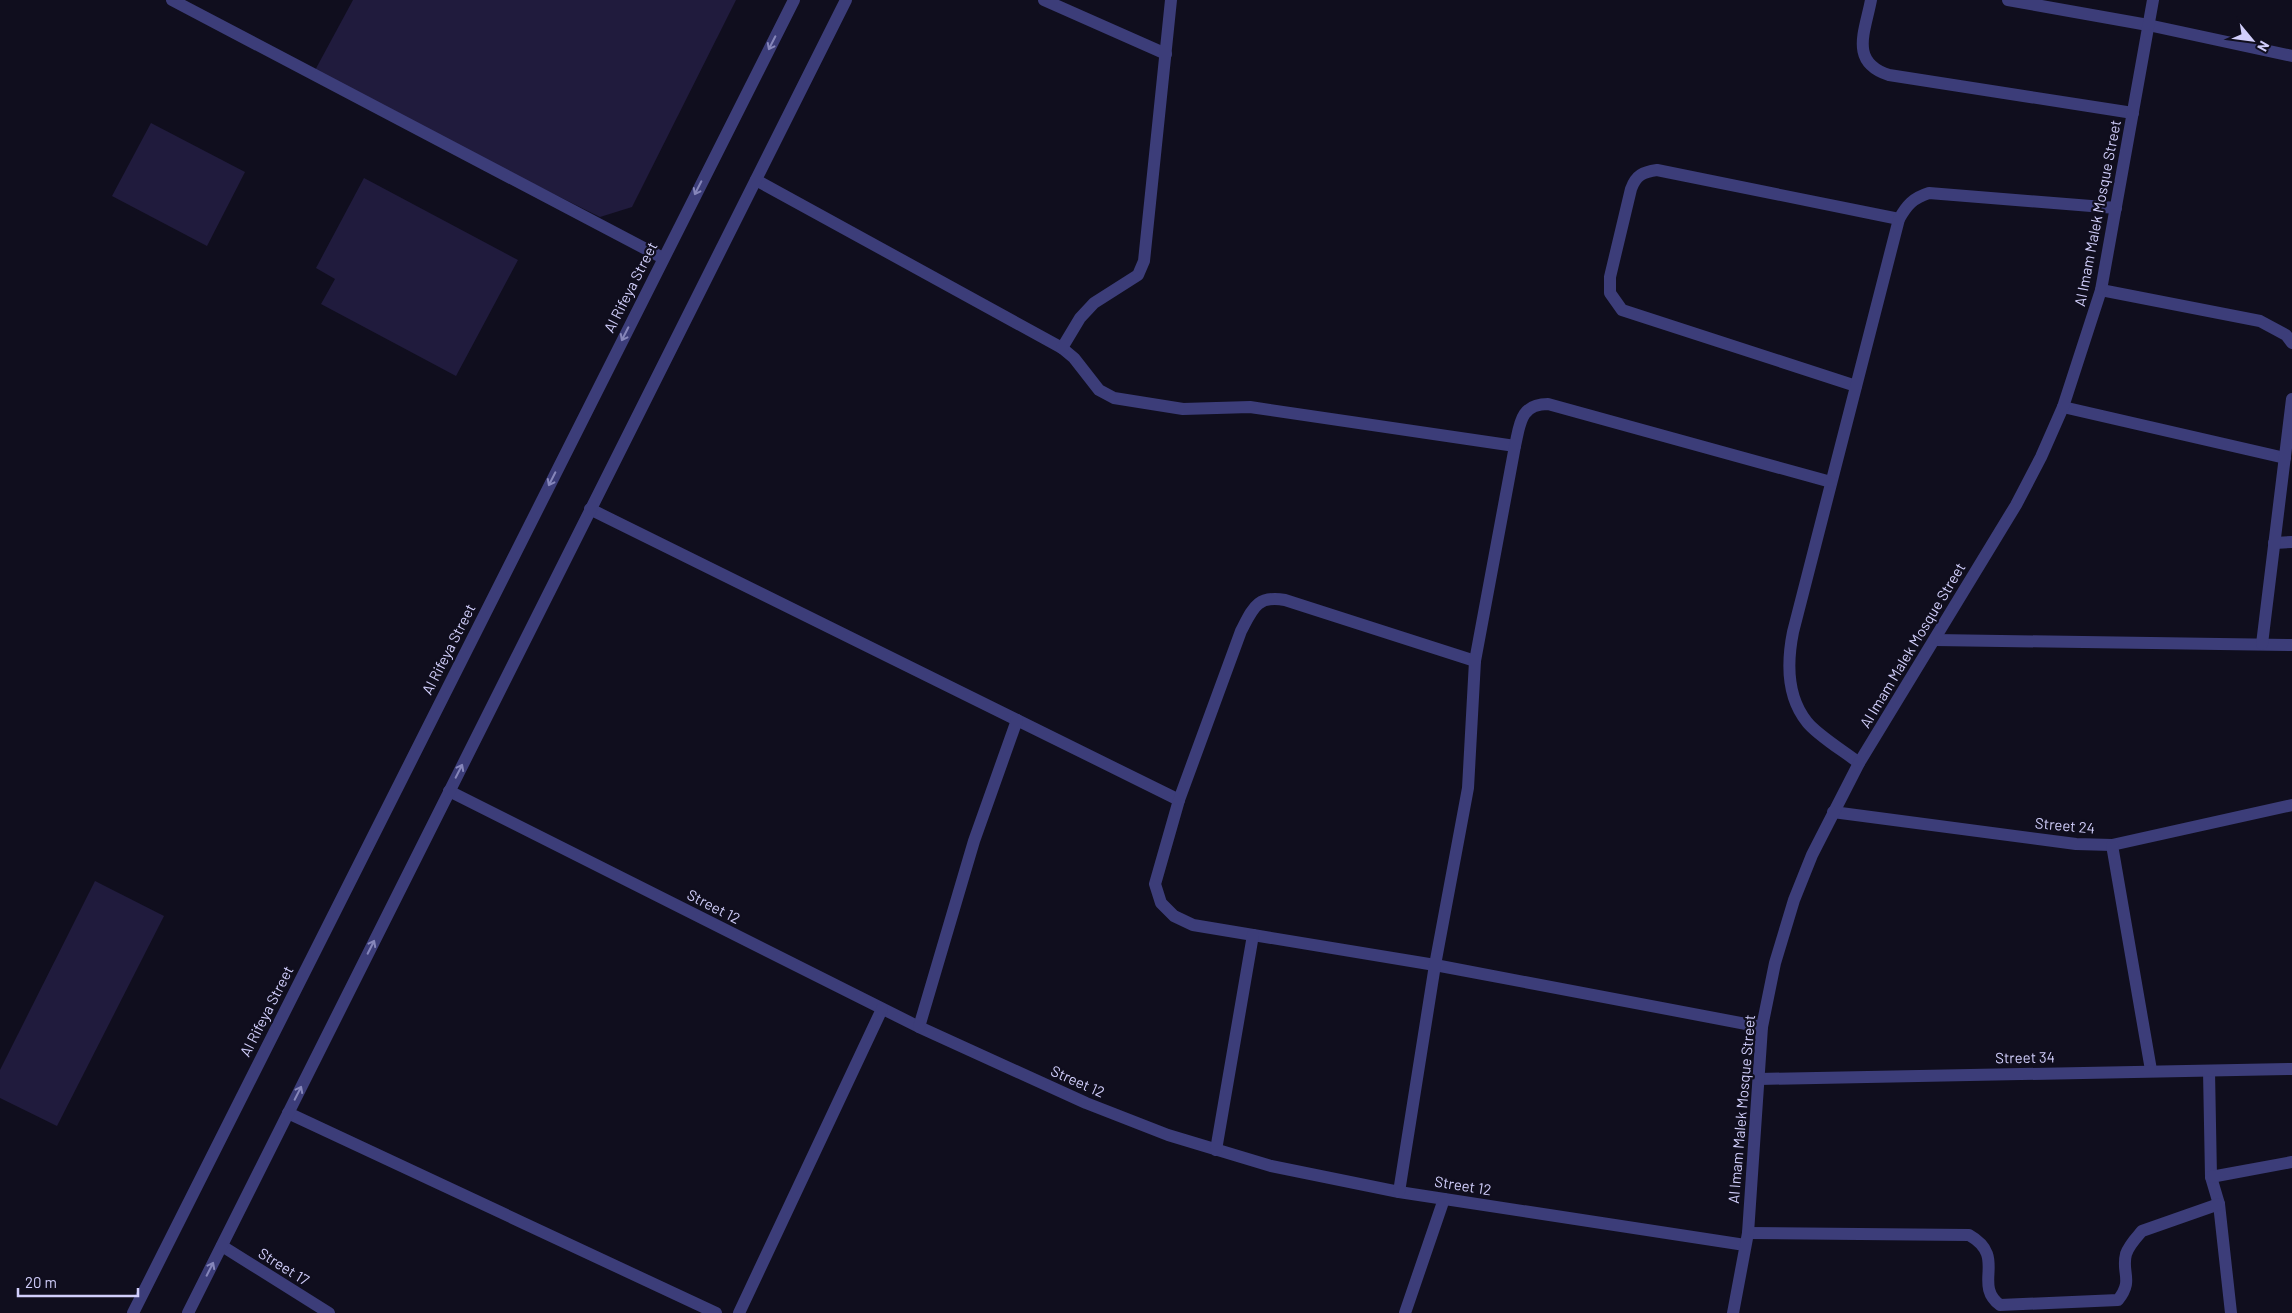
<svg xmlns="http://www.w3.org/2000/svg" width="2292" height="1313" font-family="Barlow,sans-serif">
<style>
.building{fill:#201b3d}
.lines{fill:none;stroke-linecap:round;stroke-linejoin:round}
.minor{stroke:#3c3d79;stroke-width:12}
.oneway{stroke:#8686ba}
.labels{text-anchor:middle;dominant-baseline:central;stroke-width:4.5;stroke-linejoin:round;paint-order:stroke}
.street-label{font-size:15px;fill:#d1cefb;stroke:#100e1e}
</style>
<rect width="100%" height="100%" fill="#100e1e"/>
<g class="building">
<polygon points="353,0 736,0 632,207 600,217 313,74"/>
<polygon points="151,123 245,172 207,246 112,196"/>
<polygon points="364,178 518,260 456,376 321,304 335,279 316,268"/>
<polygon points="95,881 164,916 57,1126 0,1098 0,1070"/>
</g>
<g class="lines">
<g class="minor">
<polyline points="172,0 663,258"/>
<polyline points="1044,0 1166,54"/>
<path d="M1871 0C1865 32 1849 62 1889 75L2133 113"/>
<polyline points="2008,0 2148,25 2292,56"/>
<polyline points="756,180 1062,348 1074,358 1099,390 1114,398 1183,409 1250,407 1515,446"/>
<polyline points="2101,290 2260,321 2286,335 2292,343"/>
<polyline points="1062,348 1080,318 1094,303 1138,275 1144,261 1171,0"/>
<path d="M1856 386 1622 310 1610 293V277L1631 189C1636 175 1643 172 1657 170L1899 219"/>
<polyline points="2063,407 2285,458"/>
<polyline points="590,509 1179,800"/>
<polyline points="2274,543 2292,542"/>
<polyline points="1935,640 2292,645"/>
<polyline points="2262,644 2292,399"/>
<path d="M1475 661 1285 600C1257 595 1253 608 1241 631L1179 800 1155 884 1161 903 1174 916 1193 925 1435 965 1762 1027"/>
<path d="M1859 763C1845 752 1817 735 1807 722 1786 696 1787 662 1793 632L1899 219C1907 205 1913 198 1929 193L2116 208"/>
<polyline points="449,791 919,1027 1086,1103 1168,1135 1271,1166 1399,1192 1745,1245"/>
<polyline points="1833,812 2076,844 2112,845 2292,805"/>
<polyline points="2112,845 2151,1070"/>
<polyline points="919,1027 974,841 1017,720"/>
<polyline points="2209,1071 2211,1177 2219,1204 2231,1313"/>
<polyline points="1759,1079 2292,1069"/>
<polyline points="288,1113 716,1313"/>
<polyline points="1216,1150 1253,935"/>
<polyline points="2211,1177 2292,1162"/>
<path d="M1399 1192 1435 965 1468 788 1475 661 1515 446C1520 424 1520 404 1548 404L1831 482"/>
<path d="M1748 1233 1969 1235C2008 1257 1972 1284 2000 1305L2118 1300C2134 1280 2121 1273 2126 1254 2129 1245 2136 1238 2142 1231L2219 1204"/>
<polyline points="222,1246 329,1313"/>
<polyline points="133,1313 794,0"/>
<polyline points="188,1313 846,0"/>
<polyline points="739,1313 882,1009"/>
<polyline points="1405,1313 1444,1199"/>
<polyline points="1733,1313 1748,1233 1762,1027 1775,963 1794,900 1812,855 1859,763 2016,505 2041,457 2063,407 2101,290 2153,0"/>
</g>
</g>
<defs><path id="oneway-shaft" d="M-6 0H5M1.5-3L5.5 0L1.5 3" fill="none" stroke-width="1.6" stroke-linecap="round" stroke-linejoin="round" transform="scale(1.25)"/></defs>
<g class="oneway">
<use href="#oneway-shaft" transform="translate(772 43) rotate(117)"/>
<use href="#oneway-shaft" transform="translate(698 188) rotate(117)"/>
<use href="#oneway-shaft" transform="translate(625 334) rotate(117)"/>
<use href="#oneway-shaft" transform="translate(552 479) rotate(117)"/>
<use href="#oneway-shaft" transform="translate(459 771) rotate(-63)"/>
<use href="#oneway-shaft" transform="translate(371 947) rotate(-63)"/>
<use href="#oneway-shaft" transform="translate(298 1093) rotate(-63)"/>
<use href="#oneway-shaft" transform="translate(210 1269) rotate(-63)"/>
</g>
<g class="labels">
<g class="street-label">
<text transform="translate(2097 213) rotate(-79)">Al Imam Malek Mosque Street</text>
<text transform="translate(630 287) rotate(-63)">Al Rifeya Street</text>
<text transform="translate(1912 645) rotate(-59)">Al Imam Malek Mosque Street</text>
<text transform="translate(448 649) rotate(-63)">Al Rifeya Street</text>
<text transform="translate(2065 825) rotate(5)">Street 24</text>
<text transform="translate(714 906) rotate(27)">Street 12</text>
<text transform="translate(266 1011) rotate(-63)">Al Rifeya Street</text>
<text transform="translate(2025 1057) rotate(-1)">Street 34</text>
<text transform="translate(1078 1081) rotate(24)">Street 12</text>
<text transform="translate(1741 1109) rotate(-85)">Al Imam Malek Mosque Street</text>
<text transform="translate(1463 1185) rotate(9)">Street 12</text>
<text transform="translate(284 1266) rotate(32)">Street 17</text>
</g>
</g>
<g transform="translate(2252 40) rotate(119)" stroke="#100e1e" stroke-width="4" paint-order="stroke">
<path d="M0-4L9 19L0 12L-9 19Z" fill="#d1cefb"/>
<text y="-8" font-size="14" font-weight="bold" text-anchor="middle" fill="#d1cefb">N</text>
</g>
<path d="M18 1288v8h120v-8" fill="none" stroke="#d1cefb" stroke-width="2.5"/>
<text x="25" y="1288" font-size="15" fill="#d1cefb" stroke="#100e1e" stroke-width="4" paint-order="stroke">20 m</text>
</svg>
